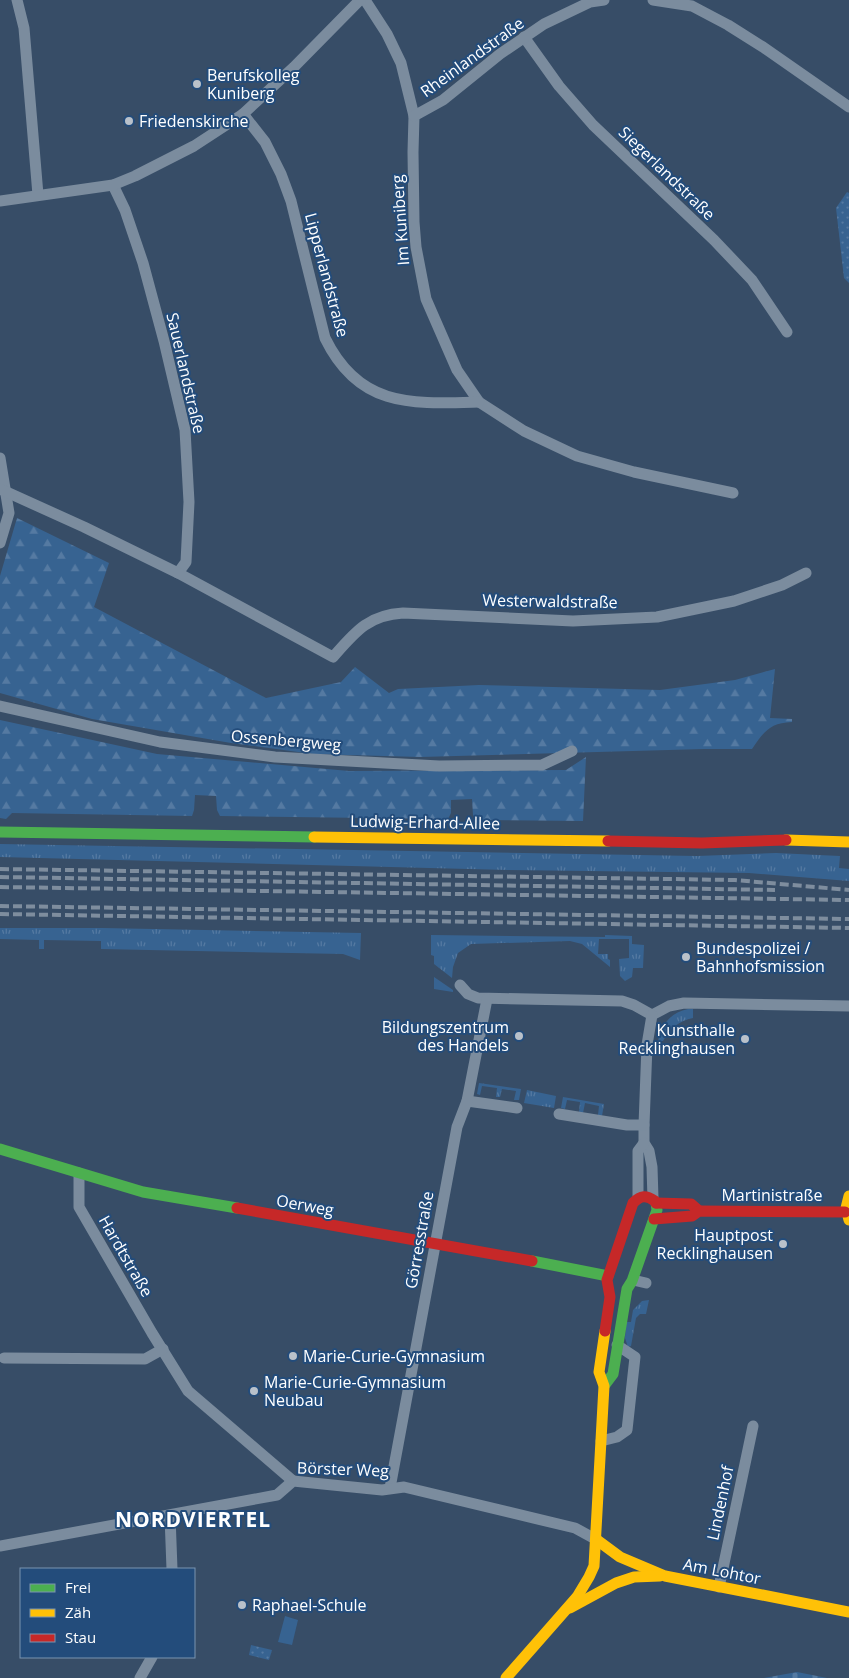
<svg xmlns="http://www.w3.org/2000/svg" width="849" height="1678" font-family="'Open Sans',sans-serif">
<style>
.grass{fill:url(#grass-tufts)}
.forest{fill:url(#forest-firs)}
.cemetery{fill:url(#cemetery-stones)}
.park{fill:url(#park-dots)}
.garden{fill:#376391}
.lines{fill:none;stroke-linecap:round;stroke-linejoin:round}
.street{stroke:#7b8c9e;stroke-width:11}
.fast{stroke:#4caf50;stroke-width:11}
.slow{stroke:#ffc107;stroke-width:11}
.jam{stroke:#c62828;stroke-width:11}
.rail{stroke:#7e8d9e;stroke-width:4;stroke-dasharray:9 4;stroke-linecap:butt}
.poi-dot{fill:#b9c1ca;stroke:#234c7b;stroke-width:2}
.labels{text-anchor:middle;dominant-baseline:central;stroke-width:4;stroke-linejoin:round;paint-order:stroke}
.street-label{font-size:16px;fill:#fff;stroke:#234c7b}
.poi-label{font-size:16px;fill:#fff;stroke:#234c7b;text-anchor:start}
.district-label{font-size:21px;font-weight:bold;letter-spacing:1px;fill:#fff;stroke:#234c7b}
</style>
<defs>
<pattern id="grass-tufts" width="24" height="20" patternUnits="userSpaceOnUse" patternTransform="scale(1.25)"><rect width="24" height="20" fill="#376391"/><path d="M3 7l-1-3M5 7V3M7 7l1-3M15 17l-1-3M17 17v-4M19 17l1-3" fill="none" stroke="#557aa2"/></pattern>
<pattern id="forest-firs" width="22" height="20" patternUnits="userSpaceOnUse" patternTransform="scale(1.25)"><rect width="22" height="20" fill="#376391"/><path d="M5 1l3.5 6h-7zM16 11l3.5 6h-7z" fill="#557aa2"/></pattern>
<pattern id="cemetery-stones" width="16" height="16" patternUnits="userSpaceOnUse" patternTransform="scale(1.25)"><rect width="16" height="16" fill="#376391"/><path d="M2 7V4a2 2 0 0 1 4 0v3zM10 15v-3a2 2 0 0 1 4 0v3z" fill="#557aa2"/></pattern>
<pattern id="park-dots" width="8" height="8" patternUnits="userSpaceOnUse" patternTransform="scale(1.25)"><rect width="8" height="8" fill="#376391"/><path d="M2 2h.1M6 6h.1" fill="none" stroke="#557aa2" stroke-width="1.8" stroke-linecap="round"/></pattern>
</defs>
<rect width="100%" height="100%" fill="#374d67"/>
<g class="grass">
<polygon points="0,844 697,856 776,853 840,856 839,868 849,869 849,881 749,873 508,870 0,857"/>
<polygon points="0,928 102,928 361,933 360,960 343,954 101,949 101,941 44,940 44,949 39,949 39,940 0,939"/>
<polygon points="431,935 605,937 605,935 632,936 632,944 644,945 643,968 633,968 632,977 625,981 620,976 619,959 629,958 629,939 599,939 598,954 608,954 608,959 610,960 610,967 582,944 570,941 471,944 458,953 453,967 452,978 434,964 434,956 431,955"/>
<polygon points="434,977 453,990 453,992 434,989"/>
<path d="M688 1009H693V1018C679 1021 670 1028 663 1041H658C662 1024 670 1013 688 1009Z"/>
<polygon points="479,1083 521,1089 519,1100 514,1100 516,1091 502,1089 500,1097 496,1097 497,1088 482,1086 480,1095 477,1094"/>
<polygon points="527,1090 556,1096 554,1108 524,1103"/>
<polygon points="563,1097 604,1104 602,1116 598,1115 599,1106 585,1103 583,1113 579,1112 580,1102 567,1100 565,1109 561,1108"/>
<polygon points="649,1300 646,1314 640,1314 636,1318 631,1346 628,1347 625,1338 626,1322 631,1322 633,1310 642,1301"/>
</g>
<g class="forest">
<path d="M17 518 109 563 94 607 266 698 341 682 355 667 389 693 398 689 479 685 660 690 735 680 775 669 770 718 792 719V722C769 723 764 732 752 749H704L420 757 313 754 231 743 92 719 0 693V576Z"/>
<polygon points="0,720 157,754 349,771 566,770 586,757 583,821 476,820 473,815 472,799 451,800 451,813 448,819 220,816 217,810 216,796 195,795 194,810 192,816 12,813 6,819 0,818"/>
</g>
<polygon class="cemetery" points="797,1672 827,1678 764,1678"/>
<g class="park">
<polygon points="847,192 849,193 849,283 844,278 836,208"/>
<polygon points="251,1645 272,1650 269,1660 249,1655"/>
</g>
<polygon class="garden" points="285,1616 298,1620 292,1645 278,1642"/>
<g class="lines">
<g class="street">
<polyline points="17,0 24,28 38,195"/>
<polyline points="365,0 387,34 401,63 414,116 413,152 414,222 416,247 426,299 457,370 479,402 524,431 577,456 634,472 733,493"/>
<polyline points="653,0 692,6 728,25 763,47 849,107"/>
<polyline points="524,37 559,86 593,125 714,240 752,280 787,332"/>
<path d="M243 114 265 142 281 174 291 201 325 338C359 408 412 404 479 402"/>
<polyline points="414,116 443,100 500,54 544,24 590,2 604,0"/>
<polyline points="113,185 125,210 143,263 164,341 185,430 189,502 186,562 178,573"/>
<polyline points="0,201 113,185 135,176 194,146 243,114 294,67 360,0"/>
<polyline points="0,458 9,513 0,543"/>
<path d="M0 489 84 527 178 573 333 657C355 632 368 615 403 613L573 621 657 617 734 601 782 585 806 573"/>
<polyline points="0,706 160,742 275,757 439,766 542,765 572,751"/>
<polyline points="460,985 468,994 478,998 622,1001 634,1005 652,1015"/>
<polyline points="652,1015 669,1006 684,1003 849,1006"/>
<polyline points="652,1015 647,1045 644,1125 644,1143 649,1151 652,1167 653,1199"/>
<polyline points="467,1101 517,1108"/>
<polyline points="559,1114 627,1125 644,1125"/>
<polyline points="79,1173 79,1207 152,1333 188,1391 293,1481"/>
<polyline points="638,1198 638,1151 644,1143"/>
<polyline points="633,1280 646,1283"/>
<polyline points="4,1358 145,1359 163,1349"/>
<polyline points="601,1441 617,1437 627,1430 635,1357 617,1345"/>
<polyline points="390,1488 457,1127 467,1101 487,999"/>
<polyline points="170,1516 172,1569"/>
<polyline points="0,1546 277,1495 293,1481 382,1490 404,1487 575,1528 597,1540"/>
<polyline points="719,1587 753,1426"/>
<polyline points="140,1678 152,1657"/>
</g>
<g class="fast">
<polyline points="0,832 314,837"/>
<polyline points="0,1149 143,1192 237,1208"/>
<polyline points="532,1261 608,1276"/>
<polyline points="604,1386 613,1374 627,1289 632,1281 657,1210 656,1203"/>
</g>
<g class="slow">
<polyline points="314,837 608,841"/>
<polyline points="786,840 849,842"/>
<polyline points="849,1196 846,1208 849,1220"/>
<polyline points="597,1540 620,1557 665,1576 849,1612"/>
<polyline points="570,1608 616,1583 634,1577 660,1576"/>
<polyline points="506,1678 577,1597 589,1577 594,1566 604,1386 599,1372 605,1331"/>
</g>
<g class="jam">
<polyline points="608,841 702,843 786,840"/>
<polyline points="656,1203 691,1204 699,1211"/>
<polyline points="237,1208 532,1261"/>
<polyline points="654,1219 692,1216 699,1211 845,1212"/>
<path d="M605 1331 610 1297 607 1280 633 1203C641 1195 646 1195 655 1201L656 1203"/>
</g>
<g class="rail">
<polyline points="0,869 735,880 849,890"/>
<polyline points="0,877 775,890"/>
<polyline points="0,887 849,900"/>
<polyline points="0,906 849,919"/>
<polyline points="0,914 849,928"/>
</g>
</g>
<g class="poi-dot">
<circle cx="197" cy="84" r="5"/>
<circle cx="129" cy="121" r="5"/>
<circle cx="686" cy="957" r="5"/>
<circle cx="519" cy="1036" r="5"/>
<circle cx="745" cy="1039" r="5"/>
<circle cx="783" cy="1244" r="5"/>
<circle cx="293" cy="1356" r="5"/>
<circle cx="254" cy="1391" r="5"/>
<circle cx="242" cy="1605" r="5"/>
</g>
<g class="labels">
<g class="street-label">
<text transform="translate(472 57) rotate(-36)">Rheinlandstraße</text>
<text transform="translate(667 173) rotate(44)">Siegerlandstraße</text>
<text transform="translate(400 220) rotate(-94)">Im Kuniberg</text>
<text transform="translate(327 275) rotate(75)">Lipperlandstraße</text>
<text transform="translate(186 373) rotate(77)">Sauerlandstraße</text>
<text transform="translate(550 601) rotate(1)">Westerwaldstraße</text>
<text transform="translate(286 740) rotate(5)">Ossenbergweg</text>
<text transform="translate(425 822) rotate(1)">Ludwig-Erhard-Allee</text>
<text x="772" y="1195">Martinistraße</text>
<text transform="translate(305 1205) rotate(10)">Oerweg</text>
<text transform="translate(419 1240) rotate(-80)">Görresstraße</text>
<text transform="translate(126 1256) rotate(60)">Hardtstraße</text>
<text transform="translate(343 1469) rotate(2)">Börster Weg</text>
<text transform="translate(720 1503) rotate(-78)">Lindenhof</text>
<text transform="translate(722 1571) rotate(11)">Am Lohtor</text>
</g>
<g class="poi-label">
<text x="207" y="75">Berufskolleg<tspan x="207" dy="18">Kuniberg</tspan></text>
<text x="139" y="121">Friedenskirche</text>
<text x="696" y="948">Bundespolizei /<tspan x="696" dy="18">Bahnhofsmission</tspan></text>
<text x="509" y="1027" text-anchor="end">Bildungszentrum<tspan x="509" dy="18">des Handels</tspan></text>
<text x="735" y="1030" text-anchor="end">Kunsthalle<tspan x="735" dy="18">Recklinghausen</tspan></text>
<text x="773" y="1235" text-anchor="end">Hauptpost<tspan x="773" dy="18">Recklinghausen</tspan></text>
<text x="303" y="1356">Marie-Curie-Gymnasium</text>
<text x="264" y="1382">Marie-Curie-Gymnasium<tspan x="264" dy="18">Neubau</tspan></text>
<text x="252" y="1605">Raphael-Schule</text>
</g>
<g class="district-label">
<text x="193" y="1519">NORDVIERTEL</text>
</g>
</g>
<rect x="20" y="1568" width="175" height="90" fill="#234c7b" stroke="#7b94b0"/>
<rect x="30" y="1584" width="25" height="8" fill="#4caf50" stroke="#7b94b0"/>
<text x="65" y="1593" font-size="15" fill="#ffffff">Frei</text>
<rect x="30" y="1609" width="25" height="8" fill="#ffc107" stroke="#7b94b0"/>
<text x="65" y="1618" font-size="15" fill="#ffffff">Zäh</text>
<rect x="30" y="1634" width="25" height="8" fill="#c62828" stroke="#7b94b0"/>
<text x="65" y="1643" font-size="15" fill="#ffffff">Stau</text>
</svg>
